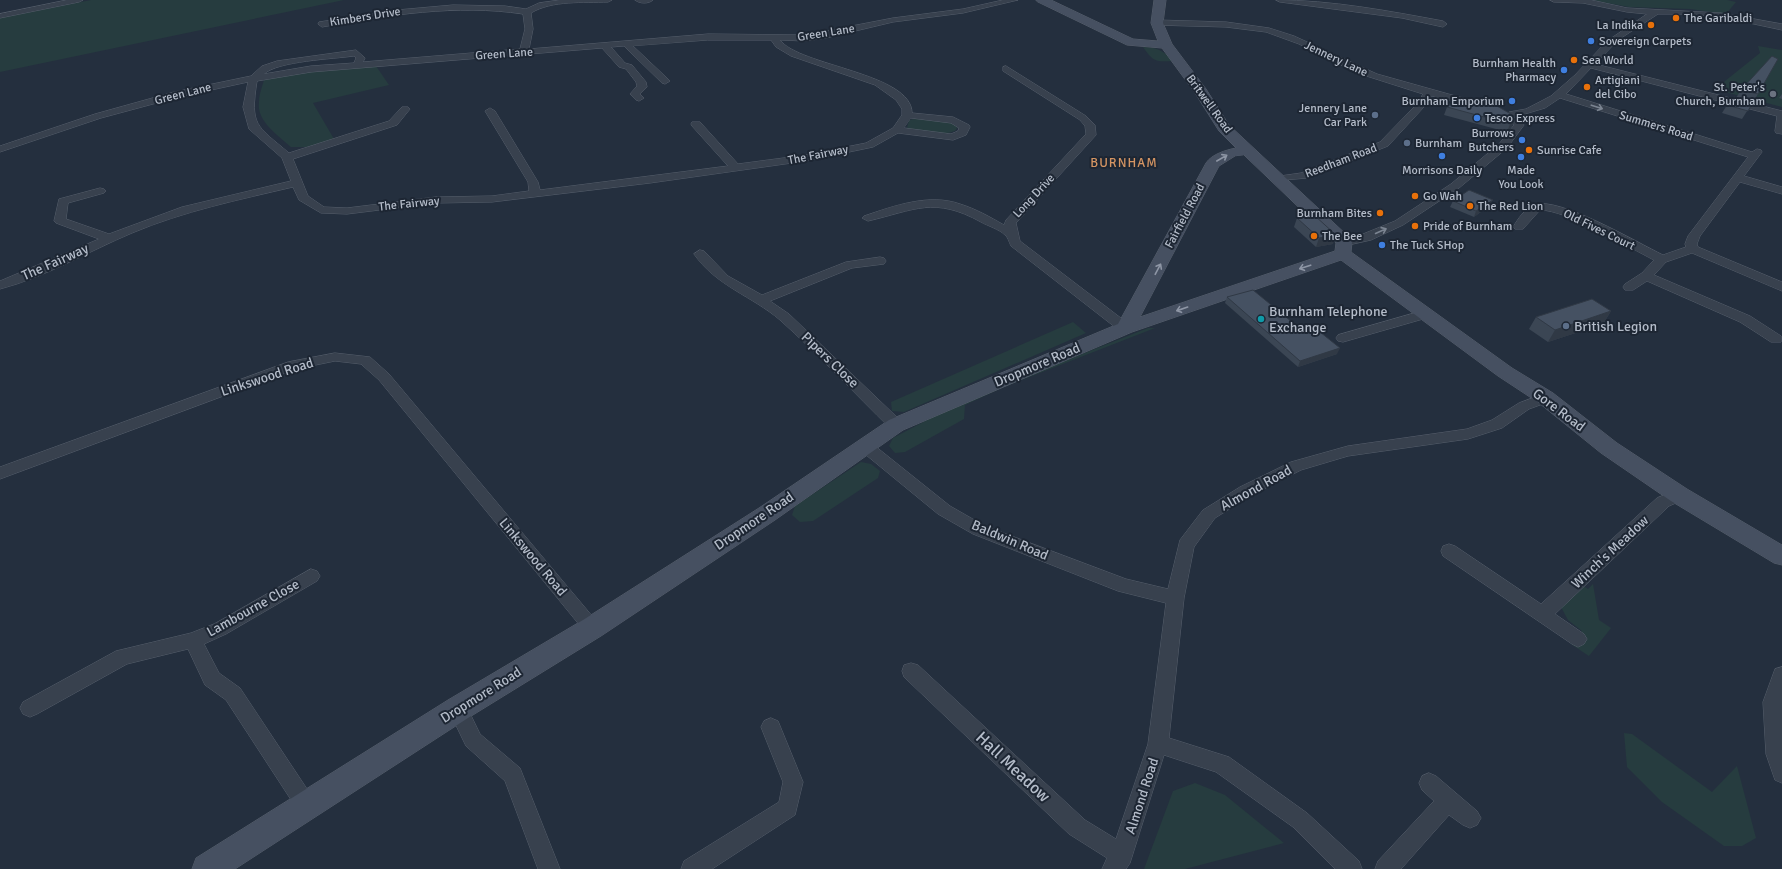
<svg xmlns="http://www.w3.org/2000/svg" width="1782" height="869" font-family="Signika,sans-serif">
<style>
.green{fill:#263c3f}
.lines{fill:none;stroke-linecap:round;stroke-linejoin:round}
.street-casing{stroke:#565f6c;stroke-width:1}
.secondary-casing{stroke:#565f6c;stroke-width:1}
.street{fill:#38414e;fill-rule:evenodd}
.secondary{fill:#465061;fill-rule:evenodd}
.wall{fill:#3b4654}
.shaded-wall{fill:#303945}
.building{fill:#455162;stroke:#303945}
.oneway{stroke:#7c8592}
.oneway2{stroke:#8e96a5}
.food-dot{fill:#e8710a;stroke:#1d2633;stroke-width:1.5}
.shop-dot{fill:#3f7fe0;stroke:#1d2633;stroke-width:1.5}
.worship-dot{fill:#6b7280;stroke:#1d2633;stroke-width:1.5}
.service-dot{fill:#5c6f8a;stroke:#1d2633;stroke-width:1.5}
.culture-dot{fill:#0f9aa8;stroke:#1d2633;stroke-width:1.5}
.labels{text-anchor:middle;dominant-baseline:central;stroke-width:4;stroke-linejoin:round;paint-order:stroke}
.far-street-label{font-size:12px;fill:#b4bcc9;stroke:#1d2633}
.far-poi-label{font-size:12px;fill:#b4bcc9;stroke:#1d2633;text-anchor:start}
.far-quarter-label{font-size:13px;letter-spacing:1px;fill:#d59563;stroke:#1d2633}
.street-label{font-size:14px;fill:#b4bcc9;stroke:#1d2633}
.poi-label{font-size:14px;fill:#b4bcc9;stroke:#1d2633;text-anchor:start}
.near-street-label{font-size:17px;fill:#b4bcc9;stroke:#1d2633}
</style>
<rect width="100%" height="100%" fill="#242f3e"/>
<g class="green">
<polygon points="91,0 344,0 0,72 0,18"/>
<polygon points="1591,0 1727,0 1736,2 1726,14 1690,9 1629,7"/>
<polygon points="1758,46 1782,50 1782,107 1725,92 1722,85 1725,81 1760,53"/>
<path d="M1143 47C1156 47 1165 51 1172 61 1154 62 1153 61 1143 47Z"/>
<path d="M376 66 389 85 313 103 334 139 307 147H291C279 136 256 121 259 102 259 95 262 87 264 80L315 70Z"/>
<path d="M920 118 951 122 958 126 955 131C941 136 921 134 907 128L909 120Z"/>
<polygon points="1073,322 1086,333 904,412 892,411 891,402"/>
<polygon points="1148,328 1155,328 1004,387 965,405 964,419 905,452 895,453 889,446 893,438 965,400"/>
<polygon points="861,462 871,464 880,471 878,478 813,521 800,522 792,515 795,506"/>
<polygon points="1593,584 1599,620 1611,628 1589,656 1571,644 1582,631 1568,620 1561,607 1582,585 1588,589"/>
<polygon points="1624,733 1632,734 1712,792 1737,766 1756,838 1742,846 1724,846 1662,802 1627,767"/>
<polygon points="1195,783 1225,795 1284,843 1185,869 1144,869 1173,791"/>
</g>
<g class="lines">
<g class="street-casing">
<g id="street">
<polygon points="67,0 83,0 79,2 0,18 0,14"/>
<path d="M560 0H612L608 2C584 3 552 0 531 13L533 29 529 49 708 34 805 35 893 18 963 9 1003 0H1018L963 13 893 22 826 38 805 41 780 40C799 66 912 73 912 113L953 117 969 125 970 127 966 135 953 140 898 133 873 147 806 161 650 183 492 202 436 203 347 214 321 213 299 200 293 187C238 200 184 211 132 233 89 251 46 277 0 289V281L99 239 56 223 54 221 59 199 100 188 104 189 106 191 104 193 68 203 66 219 109 234 182 207 291 181 282 158 249 129 243 107 248 82 179 97 101 118 0 152V146L95 114 174 92 251 76 262 66 277 61 356 50 365 58 363 62 520 49 525 29 523 14C457 4 388 15 322 27L318 24 319 22 397 10 453 5 505 6 526 9 539 3ZM708 40H771L776 47 791 56 875 85 896 100 902 109V115L893 128 866 143 806 155 738 164 700 122H692L691 124 692 126 728 166 540 190 538 182 495 111 490 108 485 111 528 182 529 191 492 196 436 197 347 208 324 207 308 196 293 159 397 125 410 109 408 107H402L389 121 289 153C256 125 250 126 257 81L311 72 602 48 619 67 626 69 636 82 637 86 630 94 636 100 639 101 644 98 640 94 647 87 646 82 632 65 625 63 611 47 624 46 662 83 665 84 670 81 668 79 633 46ZM354 56 356 58 354 63 311 66 264 74C278 61 333 59 354 56ZM911 118 951 123 959 128 958 131 951 134 904 128Z"/>
<path d="M635 0H653C649 4 639 4 635 0Z"/>
<path d="M1276 0C1331 0 1389 11 1443 21L1447 24 1443 27 1402 18 1280 2Z"/>
<path d="M1550 0H1591L1627 8 1721 13 1782 24V30L1721 17 1690 14H1658L1618 40 1595 64 1782 111V134L1776 133 1775 131 1777 116 1591 68 1566 94 1752 152 1757 149 1761 150 1762 152 1744 176 1782 187V194L1740 182 1700 236 1697 244 1698 247 1782 282V291L1692 253 1666 262 1654 275 1750 316 1781 336V342H1771L1740 322 1647 281 1633 290H1625L1623 287 1625 284 1642 273 1654 260C1628 247 1567 210 1540 210L1523 229H1515L1513 227C1518 219 1525 208 1534 205 1557 195 1638 243 1663 255L1686 247 1685 244 1688 236 1748 157 1560 98 1545 108 1518 116 1524 125 1507 148 1459 188 1403 225 1371 240 1344 246 1338 242 1340 239 1363 234 1395 221 1451 184 1499 144 1514 125 1507 114 1509 112 1526 109 1551 96 1575 75 1607 41 1647 14 1627 12 1583 3 1554 2Z"/>
<polygon points="1157,20 1226,22 1269,28 1294,36 1377,74 1477,102 1479,104 1474,107 1432,96 1423,108 1388,146 1307,178 1273,181 1272,179 1273,177 1301,173 1380,142 1417,104 1423,94 1357,73 1299,44 1266,32 1226,27 1154,25 1153,23"/>
<path d="M1006 66 1086 116 1095 125 1096 135 1016 223 1020 241 1130 325 1132 328 1130 331H1120L1011 246C1009 242 1008 237 1005 235 999 229 988 226 981 222 934 196 915 210 868 221L862 218 864 216C894 206 929 193 960 204 976 209 990 217 1004 225L1006 220 1086 134 1085 126 1080 120 1003 71V67Z"/>
<path d="M700 250 704 251 728 276 762 295 846 262 880 257 884 258 886 261 884 264 852 268 770 301 789 314 901 421 903 425 901 429 896 430 891 429C854 393 818 354 780 320 752 296 716 286 694 254Z"/>
<polygon points="1425,310 1430,311 1432,314 1430,317 1343,342 1338,341 1336,338 1338,335"/>
<polygon points="335,353 370,357 389,374 598,623 601,628 598,633 592,636 586,633 379,380 361,364 335,361 296,369 0,479 0,467 288,362"/>
<polygon points="1546,393 1551,395 1553,398 1551,401 1529,409 1502,428 1468,439 1348,456 1301,470 1252,495 1215,518 1194,547 1184,598 1169,738 1229,757 1307,813 1359,861 1362,869 1335,869 1293,827 1216,772 1164,755 1130,863 1126,869 1102,869 1107,858 1069,834 904,677 902,671 904,665 911,663 918,665 1085,820 1116,839 1148,744 1166,603 1118,591 973,534 938,514 860,450 857,446 860,442 865,441 870,442 950,506 985,526 1126,579 1168,589 1180,540 1203,510 1240,487 1291,462 1348,446 1467,429 1492,420 1519,403"/>
<polygon points="1679,489 1685,491 1687,495 1685,499 1669,506 1555,614 1584,634 1587,639 1584,644 1578,647 1572,644 1443,556 1441,551 1443,546 1449,544 1455,546 1541,604 1657,498"/>
<polygon points="311,569 317,571 320,576 317,581 226,634 204,644 219,673 240,688 313,798 316,805 313,812 306,815 299,812 226,700 205,685 188,649 127,664 37,714 30,717 23,714 20,708 23,702 116,651 191,633 214,624"/>
<polygon points="1782,667 1782,783 1775,780 1766,754 1763,702 1775,669"/>
<polygon points="458,700 465,703 480,734 520,768 560,869 538,869 505,781 466,746 448,709 451,703"/>
<polygon points="771,718 778,721 803,782 795,815 712,869 681,869 684,861 779,802 783,782 761,727 764,721"/>
<polygon points="1429,773 1436,776 1477,811 1481,818 1477,825 1470,828 1463,825 1449,815 1401,869 1375,869 1378,861 1434,801 1422,790 1419,783 1422,776"/>
</g>
</g>
<g class="secondary-casing">
<path id="secondary" d="M1036 0H1051L1133 39 1158 41 1151 23 1154 0H1166L1163 23 1172 44 1206 89 1229 125 1350 238 1352 242 1351 252 1512 368 1553 393 1617 443 1687 489 1782 545V565L1774 563 1671 501 1601 453 1539 403 1498 376 1341 260 1132 332 903 430 775 520 601 636 468 718 235 869H192L196 858 448 700 583 620 759 508 889 420 1118 324 1206 163C1212 154 1226 150 1236 148L1219 131 1195 93 1162 48 1127 45 1038 2ZM1244 155 1336 243 1335 251 1140 317 1219 166 1235 156Z"/>
</g>
<use href="#street" class="street"/>
<use href="#secondary" class="secondary"/>
</g>
<g class="wall">
<polygon points="1741,90 1758,94 1742,119 1722,113 1727,105 1736,98"/>
<polygon points="1782,94 1782,99 1779,98"/>
<polygon points="1447,107 1516,117 1512,126 1507,132 1444,115"/>
<polygon points="1453,201 1490,205 1474,217 1450,207"/>
<polygon points="1297,218 1333,244 1316,247 1294,227"/>
<polygon points="1227,297 1303,331 1337,354 1298,367 1225,303"/>
<polygon points="1611,311 1603,324 1548,342 1529,329 1536,317"/>
</g>
<g class="shaded-wall">
<polygon points="1516,117 1512,126 1507,132 1510,124"/>
<polygon points="1493,200 1490,205 1474,217 1476,211"/>
<polygon points="1336,235 1333,244 1316,247 1319,238"/>
<polygon points="1611,311 1603,324 1548,342 1555,330"/>
<polygon points="1340,348 1337,354 1298,367 1300,361"/>
</g>
<g class="building">
<polygon points="1772,56 1778,59 1758,94 1741,90"/>
<polygon points="1456,96 1497,106 1516,117 1510,124 1447,107"/>
<polygon points="1734,97 1753,102 1748,111 1727,105"/>
<polygon points="1469,190 1493,200 1476,211 1453,201"/>
<polygon points="1314,215 1336,235 1319,238 1297,218"/>
<polygon points="1253,290 1303,331 1315,328 1340,348 1300,361 1227,297"/>
<polygon points="1592,299 1611,311 1555,330 1536,317"/>
</g>
<defs><path id="oneway-shaft" d="M-6 0H5M1.5-3L5.5 0L1.5 3" fill="none" stroke-width="1.6" stroke-linecap="round" stroke-linejoin="round"/></defs>
<g class="oneway">
<use href="#oneway-shaft" transform="translate(1597 107) rotate(18)"/>
<use href="#oneway-shaft" transform="translate(1381 231) rotate(-24)"/>
</g>
<g class="oneway2">
<use href="#oneway-shaft" transform="translate(1222 158) rotate(-30)"/>
<use href="#oneway-shaft" transform="translate(1305 267) rotate(162)"/>
<use href="#oneway-shaft" transform="translate(1158 269) rotate(-62)"/>
<use href="#oneway-shaft" transform="translate(1182 309) rotate(161)"/>
</g>
<g class="food-dot">
<circle cx="1676" cy="18" r="4"/>
<circle cx="1651" cy="25" r="4"/>
<circle cx="1574" cy="60" r="4"/>
<circle cx="1587" cy="87" r="4"/>
<circle cx="1529" cy="150" r="4"/>
<circle cx="1415" cy="196" r="4"/>
<circle cx="1470" cy="206" r="4"/>
<circle cx="1380" cy="213" r="4"/>
<circle cx="1415" cy="226" r="4"/>
<circle cx="1314" cy="236" r="4"/>
</g>
<g class="shop-dot">
<circle cx="1591" cy="41" r="4"/>
<circle cx="1564" cy="70" r="4"/>
<circle cx="1512" cy="101" r="4"/>
<circle cx="1477" cy="118" r="4"/>
<circle cx="1522" cy="140" r="4"/>
<circle cx="1442" cy="156" r="4"/>
<circle cx="1521" cy="157" r="4"/>
<circle cx="1382" cy="245" r="4"/>
</g>
<circle class="worship-dot" cx="1773" cy="94" r="4"/>
<g class="service-dot">
<circle cx="1375" cy="115" r="4"/>
<circle cx="1407" cy="143" r="4"/>
<circle cx="1566" cy="326" r="4"/>
</g>
<circle class="culture-dot" cx="1261" cy="319" r="4"/>
<g class="labels">
<g class="far-street-label">
<text transform="translate(365 17) rotate(-9)">Kimbers Drive</text>
<text transform="translate(826 33) rotate(-9)">Green Lane</text>
<text transform="translate(504 54) rotate(-4)">Green Lane</text>
<text transform="translate(1336 59) rotate(25)">Jennery Lane</text>
<text transform="translate(183 94) rotate(-14)">Green Lane</text>
<text transform="translate(1209 104) rotate(54)">Britwell Road</text>
<text transform="translate(1656 126) rotate(17)">Summers Road</text>
<text transform="translate(818 155) rotate(-11)">The Fairway</text>
<text transform="translate(1341 161) rotate(-21)">Reedham Road</text>
<text transform="translate(1034 196) rotate(-47)">Long Drive</text>
<text transform="translate(409 204) rotate(-6)">The Fairway</text>
<text transform="translate(1185 216) rotate(-62)">Fairfield Road</text>
<text transform="translate(1599 230) rotate(26)">Old Fives Court</text>
</g>
<g class="far-poi-label">
<text x="1684" y="18">The Garibaldi</text>
<text x="1643" y="25" text-anchor="end">La Indika</text>
<text x="1599" y="41">Sovereign Carpets</text>
<text x="1582" y="60">Sea World</text>
<text x="1556" y="63" text-anchor="end">Burnham Health<tspan x="1556" dy="14">Pharmacy</tspan></text>
<text x="1595" y="80">Artigiani<tspan x="1595" dy="14">del Cibo</tspan></text>
<text x="1765" y="87" text-anchor="end">St. Peter's<tspan x="1765" dy="14">Church, Burnham</tspan></text>
<text x="1504" y="101" text-anchor="end">Burnham Emporium</text>
<text x="1367" y="108" text-anchor="end">Jennery Lane<tspan x="1367" dy="14">Car Park</tspan></text>
<text x="1485" y="118">Tesco Express</text>
<text x="1514" y="133" text-anchor="end">Burrows<tspan x="1514" dy="14">Butchers</tspan></text>
<text x="1415" y="143">Burnham</text>
<text x="1537" y="150">Sunrise Cafe</text>
<text x="1442" y="170" text-anchor="middle">Morrisons Daily</text>
<text x="1521" y="170" text-anchor="middle">Made<tspan x="1521" dy="14">You Look</tspan></text>
<text x="1423" y="196">Go Wah</text>
<text x="1478" y="206">The Red Lion</text>
<text x="1372" y="213" text-anchor="end">Burnham Bites</text>
<text x="1423" y="226">Pride of Burnham</text>
<text x="1322" y="236">The Bee</text>
<text x="1390" y="245">The Tuck SHop</text>
</g>
<g class="far-quarter-label">
<text x="1124" y="163">BURNHAM</text>
</g>
<g class="street-label">
<text transform="translate(55 262) rotate(-24)">The Fairway</text>
<text transform="translate(830 360) rotate(44)">Pipers Close</text>
<text transform="translate(1037 365) rotate(-23)">Dropmore Road</text>
<text transform="translate(267 377) rotate(-18)">Linkswood Road</text>
<text transform="translate(1559 410) rotate(37)">Gore Road</text>
<text transform="translate(1256 488) rotate(-29)">Almond Road</text>
<text transform="translate(754 521) rotate(-34)">Dropmore Road</text>
<text transform="translate(1010 540) rotate(23)">Baldwin Road</text>
<text transform="translate(1610 552) rotate(-43)">Winch's Meadow</text>
<text transform="translate(533 557) rotate(50)">Linkswood Road</text>
<text transform="translate(253 608) rotate(-29)">Lambourne Close</text>
<text transform="translate(481 695) rotate(-32)">Dropmore Road</text>
<text transform="translate(1142 796) rotate(-72)">Almond Road</text>
</g>
<g class="poi-label">
<text x="1269" y="311">Burnham Telephone<tspan x="1269" dy="16">Exchange</tspan></text>
<text x="1574" y="326">British Legion</text>
</g>
<g class="near-street-label">
<text transform="translate(1013 767) rotate(43)">Hall Meadow</text>
</g>
</g>
</svg>
